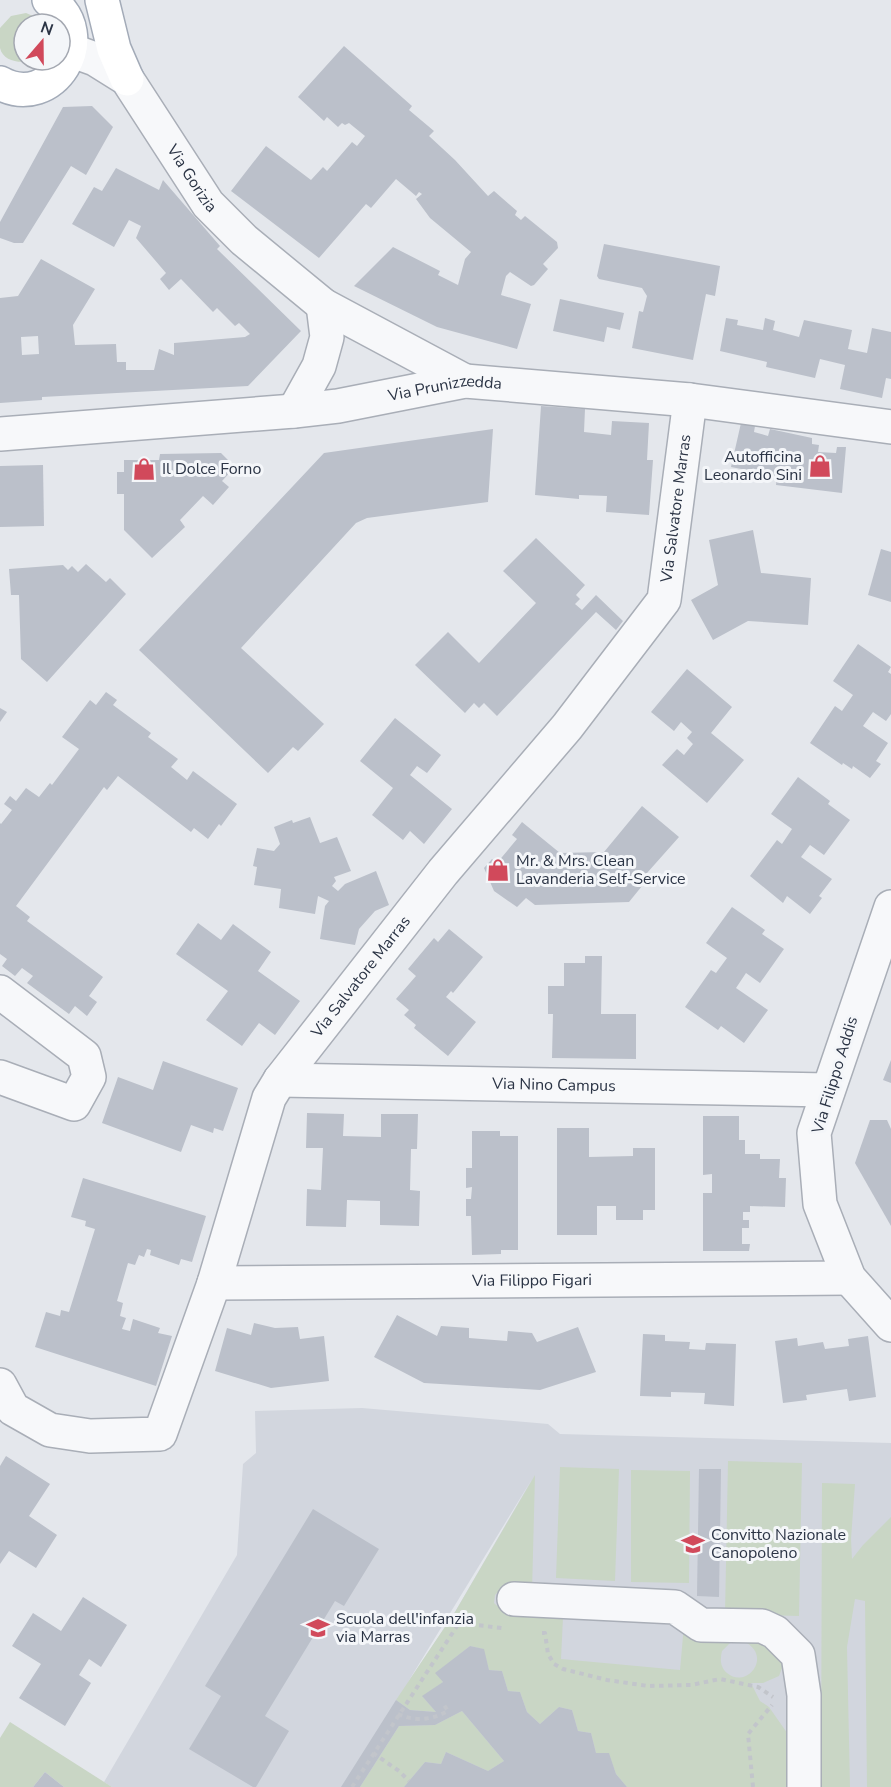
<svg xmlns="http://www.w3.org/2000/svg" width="891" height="1787" font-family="'Nunito Sans',sans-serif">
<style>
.built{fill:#d2d6de;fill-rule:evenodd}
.green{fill:#c9d6c5;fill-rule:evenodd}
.building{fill:#bbc0ca;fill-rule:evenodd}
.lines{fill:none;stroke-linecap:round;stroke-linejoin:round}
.minor-casing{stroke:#a9aeb7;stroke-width:36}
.major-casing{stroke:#a3abb8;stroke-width:36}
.path{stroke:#c2c5cb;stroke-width:4;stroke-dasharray:4.5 4.5;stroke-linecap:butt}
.minor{stroke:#f7f8fa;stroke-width:33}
.major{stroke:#fff;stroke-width:33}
.labels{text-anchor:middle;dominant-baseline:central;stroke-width:6;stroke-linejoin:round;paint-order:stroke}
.street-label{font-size:16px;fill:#2b3445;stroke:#f4f6f9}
.poi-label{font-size:16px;fill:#2b3445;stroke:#f4f6f9;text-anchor:start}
</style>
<rect width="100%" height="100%" fill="#e4e7ec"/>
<path class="built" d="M362 1408 548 1424 560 1434 891 1443V1787H112L104 1782 237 1555 243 1464 256 1453 255 1411ZM532 1479 455 1612 408 1682Z"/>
<g class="green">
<path d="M26 13 33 16 43 24H24V60H33C22 64 3 62 0 48 0 42 0 34 0 28L11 16Z"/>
<polygon points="728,1461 802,1463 799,1616 725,1614"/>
<polygon points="560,1467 619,1469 615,1581 556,1578"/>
<polygon points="631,1470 690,1471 689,1583 631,1582"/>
<path d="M535 1475 532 1592 519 1586 503 1587 495 1595 494 1603C508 1617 526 1607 544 1603L763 1633 786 1658 779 1676 763 1683H751L760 1701 769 1707 790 1737 791 1787H627L616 1774 609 1754 596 1753 591 1733 578 1731 572 1710 559 1707 540 1724 527 1712 520 1692 508 1691 502 1671 489 1670 483 1649 470 1646 436 1673 443 1682 423 1697 436 1712 410 1710 396 1700 455 1612ZM563 1617 684 1625 680 1670 561 1659ZM743 1641C774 1655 747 1690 727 1673 720 1667 720 1659 722 1651L731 1642Z"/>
<polygon points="822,1483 855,1484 851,1539 852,1559 863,1545 891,1517 891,1787 867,1787 865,1601 855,1599 847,1647 850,1787 821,1787"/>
<polygon points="462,1711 504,1761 488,1771 446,1752 441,1764 425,1762 404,1787 360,1787 399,1726 435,1725"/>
<polygon points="10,1722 112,1787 64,1787 45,1772 33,1787 0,1787 0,1738"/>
</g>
<g class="building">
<polygon points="344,46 412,106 409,110 434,131 429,136 455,160 488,196 494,191 517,211 515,215 521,220 525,216 557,242 558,248 543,264 548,269 534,285 531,286 510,272 506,276 501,295 531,304 517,349 437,327 354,286 393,247 440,271 438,275 458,285 465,259 471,252 430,218 416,199 422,194 419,192 416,196 396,179 371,208 366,204 319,258 231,191 266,146 311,180 323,167 327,171 352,142 357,146 365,136 349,123 345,125 342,123 338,127 327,117 324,121 298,97"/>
<polygon points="92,106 113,127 86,175 71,166 23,243 14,243 0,238 0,222 63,107"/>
<path d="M116 168 159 190 163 180 220 246 217 249 301 331 248 386 42 397V400L0 403V298L18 296 41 259 95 289 73 325 75 345 116 344 117 362H126V370H154L159 349 174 355V343L245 337 250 334 239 323 235 326 217 308 213 312 181 279 169 290 160 279 166 273 136 238 141 226 129 220 114 247 72 224 94 187 102 191ZM38 336 39 354 22 355 21 337Z"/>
<polygon points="604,244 720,266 715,296 706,294 693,360 632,348 639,311 643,312 647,296 642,288 599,279 597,276"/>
<polygon points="560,299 624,313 620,330 607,327 604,342 553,331"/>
<polygon points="726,318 738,320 737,325 763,330 765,318 775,321 773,330 799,337 804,320 852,330 848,349 867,353 872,328 891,332 891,379 886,378 882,398 840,389 845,365 820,359 815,378 766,367 767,362 720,351"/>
<polygon points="541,406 585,409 584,432 611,435 612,421 649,423 647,460 653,460 649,515 606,512 607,496 579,495 579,499 535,495"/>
<polygon points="741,423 755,426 754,432 768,436 770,429 812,438 812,444 819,445 818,452 836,453 837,447 846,447 842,493 776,485 777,476 731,467"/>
<polygon points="493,429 488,502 367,518 356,523 241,648 324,724 298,751 293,747 268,773 139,650 324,453"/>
<polygon points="221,453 235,467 222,481 229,487 213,505 203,496 180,520 185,527 152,558 124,530 124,494 117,494 117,472 124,472 124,460 159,460 160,454"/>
<polygon points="43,465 44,526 0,527 0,466"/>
<polygon points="753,530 761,573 811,578 808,625 748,621 713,640 691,600 718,585 709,540"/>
<polygon points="536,538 585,585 576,595 580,599 575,604 582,610 596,595 623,621 616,630 596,612 497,716 484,703 479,708 474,703 465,713 415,665 448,632 479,663 536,603 503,571"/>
<polygon points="881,549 891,552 891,602 868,595"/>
<polygon points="86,564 106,582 110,578 126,594 47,682 21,659 19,595 11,595 9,569 63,565 68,570 72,566 78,572"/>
<polygon points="858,644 891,667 888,672 891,674 891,714 886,721 873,712 863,726 888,743 876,761 881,764 870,778 853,766 852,769 843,763 842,765 810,743 835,706 842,711 853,695 833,681"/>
<polygon points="687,669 732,707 711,733 744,760 707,803 662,765 677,749 684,755 693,744 687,738 692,732 681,722 674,731 651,712"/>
<polygon points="106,692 117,700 113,705 151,733 148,737 178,759 171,767 187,780 193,771 237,804 221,826 219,824 208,839 194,828 191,832 118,776 107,790 104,787 16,906 30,917 27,921 103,977 89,996 97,1002 87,1016 75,1006 69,1014 27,983 33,976 22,968 15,976 2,966 7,959 0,954 0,823 1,824 12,810 4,804 10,796 16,801 26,788 39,797 50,783 52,785 79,749 62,737 90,700 96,705"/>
<polygon points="0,708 7,712 0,722"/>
<polygon points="395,718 441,755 427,773 417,766 410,775 452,809 424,844 410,831 403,840 372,815 393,788 360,761"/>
<polygon points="798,777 830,801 828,804 850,820 824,855 810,845 801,857 832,879 819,896 822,898 810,914 787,896 783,903 750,876 777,840 782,844 792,829 771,814"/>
<polygon points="642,806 679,837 639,882 642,886 629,902 535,905 526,898 517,907 494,891 484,868 492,859 497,863 517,839 512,835 522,822 560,853 604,852"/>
<polygon points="310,817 320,843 337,837 351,871 334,877 336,881 332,886 338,891 345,884 376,871 389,905 375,911 359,929 355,945 320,939 325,906 329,901 318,896 315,914 279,908 281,889 254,885 257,867 253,866 257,848 274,851 280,844 274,827 292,820 293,823"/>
<polygon points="732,907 765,930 762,934 784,949 760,983 746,973 736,988 768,1010 744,1043 721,1026 718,1030 685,1007 711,970 716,973 727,958 706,943"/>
<polygon points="198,923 221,940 233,924 271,952 258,971 300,1001 275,1035 259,1023 242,1046 206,1020 228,991 176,954"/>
<polygon points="449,929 483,957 453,993 451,991 446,997 476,1022 448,1056 414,1028 416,1025 404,1015 409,1010 396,999 416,976 408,969 434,938 438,942"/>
<polygon points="585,956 602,956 601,1014 636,1014 636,1059 552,1058 553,1014 548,1014 548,986 564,986 564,963 585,963"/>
<polygon points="891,1060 891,1083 883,1080"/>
<polygon points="163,1061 238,1088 223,1131 214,1128 213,1133 191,1125 181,1152 102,1123 118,1077 153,1090"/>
<polygon points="307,1113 344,1114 343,1136 381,1137 381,1114 418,1114 417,1149 411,1149 410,1190 420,1191 419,1226 380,1225 380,1201 347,1200 346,1227 306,1226 307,1189 321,1190 323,1148 306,1148"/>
<polygon points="703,1116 739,1116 739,1140 745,1140 745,1154 760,1154 760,1159 780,1159 779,1178 786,1178 785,1207 750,1206 750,1212 743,1212 743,1220 749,1220 749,1228 742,1228 742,1244 750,1244 749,1251 703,1251 703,1193 712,1193 712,1174 703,1175"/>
<polygon points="870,1120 887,1120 891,1129 891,1226 855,1163"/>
<polygon points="557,1128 589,1128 589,1157 633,1156 633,1148 655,1148 655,1210 643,1210 643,1220 616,1220 616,1206 597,1206 597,1235 557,1235"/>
<polygon points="472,1131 500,1131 500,1136 518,1136 518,1250 501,1250 501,1254 472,1255 471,1216 466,1216 466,1199 471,1199 472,1187 466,1188 466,1168 472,1168"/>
<polygon points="83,1178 206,1216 192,1262 181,1259 179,1265 150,1255 151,1250 147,1249 144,1257 139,1255 135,1265 128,1263 117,1301 123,1303 120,1316 126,1318 122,1329 130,1331 133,1319 160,1328 158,1333 172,1336 156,1386 35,1347 46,1312 60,1316 61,1310 69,1312 95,1229 85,1226 86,1221 71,1217"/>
<polygon points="397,1315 437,1336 441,1326 469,1328 469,1338 507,1341 508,1331 532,1333 537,1342 578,1327 596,1372 540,1390 424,1383 374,1357"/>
<polygon points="254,1323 275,1328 298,1327 300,1339 324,1336 329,1381 271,1388 215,1371 227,1328 251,1335"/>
<polygon points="643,1334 665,1335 665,1341 690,1342 689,1349 705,1350 706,1343 736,1344 734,1406 704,1404 705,1393 671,1392 671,1397 640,1396"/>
<polygon points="868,1336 876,1397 849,1401 847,1389 806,1395 807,1400 783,1403 775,1341 797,1338 798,1346 823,1342 825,1349 849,1346 848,1339"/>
<polygon points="6,1456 50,1484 29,1516 57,1535 36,1568 9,1551 0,1564 0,1466"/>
<polygon points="699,1469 721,1469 719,1597 697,1596"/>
<polygon points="313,1509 379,1549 344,1606 335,1601 265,1716 289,1731 256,1787 253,1787 189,1749 221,1696 205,1686"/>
<polygon points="83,1597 127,1625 101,1667 89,1659 79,1675 91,1683 65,1726 19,1698 41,1664 12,1646 33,1613 61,1631"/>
<polygon points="470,1646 484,1649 489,1670 502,1671 508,1691 520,1692 527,1712 540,1724 559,1707 572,1710 578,1731 591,1733 596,1753 609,1753 616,1774 627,1787 404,1787 425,1762 441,1764 446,1752 488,1771 504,1761 462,1711 435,1725 399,1726 360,1787 341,1787 396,1700 410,1710 436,1712 422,1696 443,1682 435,1673"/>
<polygon points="45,1772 64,1787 33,1787"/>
</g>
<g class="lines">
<g class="minor-casing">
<g id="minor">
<path id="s1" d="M70 50 95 59 127 79 208 204 244 240 323 305 465 381"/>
<polyline points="294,411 319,366 327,337 323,305"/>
<path id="s2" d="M0 434 294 411 338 406 465 381 690 400 891 427"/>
<polyline points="891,907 814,1133 820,1204 849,1278 891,1325"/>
<polyline points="0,992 84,1056 89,1077 74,1104 0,1077"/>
<path id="s3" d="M280 1080 828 1090"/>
<path id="s4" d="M214 1283 849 1278"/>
<path id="s5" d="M0 1385 13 1409 50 1430 90 1436 160 1434 214 1283 269 1098 280 1080 443 872 567 727 664 600 690 400"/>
<polyline points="514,1599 675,1607 701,1625 762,1626 775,1632 798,1655 804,1695 804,1787"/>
</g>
</g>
<g class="major-casing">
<g id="major">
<polyline points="102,0 114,49 127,79"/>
<path d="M0 83C52 112 100 36 49 0"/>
</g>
</g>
<g class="path">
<polyline points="542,1633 545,1633 548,1654 554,1664 563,1669 607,1680 648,1686 691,1685 720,1679 758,1687 773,1697"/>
<path d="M398 1714C416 1722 431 1720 448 1711L444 1705"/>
<polyline points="373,1753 399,1771 409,1781"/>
<polyline points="352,1787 459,1623 502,1628"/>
<polyline points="753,1787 748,1734 772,1705"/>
</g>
<use href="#minor" class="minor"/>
<use href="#major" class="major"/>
</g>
<defs>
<g id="shop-bare" transform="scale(1.8)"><path d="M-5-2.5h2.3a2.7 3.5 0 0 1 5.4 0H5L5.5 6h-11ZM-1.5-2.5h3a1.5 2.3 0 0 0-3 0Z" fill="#d1495b" stroke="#f4f6f9" stroke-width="2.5" paint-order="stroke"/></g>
<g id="school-bare" transform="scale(1.8)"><path d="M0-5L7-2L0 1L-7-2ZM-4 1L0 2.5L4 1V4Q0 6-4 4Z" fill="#d1495b" stroke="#f4f6f9" stroke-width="2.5" paint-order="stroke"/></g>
</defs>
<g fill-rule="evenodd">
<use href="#shop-bare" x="820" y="466"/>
<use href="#shop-bare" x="144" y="469"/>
<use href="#shop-bare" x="498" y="870"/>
<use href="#school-bare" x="693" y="1544"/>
<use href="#school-bare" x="318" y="1628"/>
</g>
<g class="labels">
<g class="street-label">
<text stroke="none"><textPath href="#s1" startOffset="183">Via Gorizia</textPath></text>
<text stroke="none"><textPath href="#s2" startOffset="448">Via Prunizzedda</textPath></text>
<text stroke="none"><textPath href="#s5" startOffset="1262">Via Salvatore Marras</textPath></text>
<text stroke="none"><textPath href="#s5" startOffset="686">Via Salvatore Marras</textPath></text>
<text transform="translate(835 1075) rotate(-73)">Via Filippo Addis</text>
<text stroke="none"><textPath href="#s3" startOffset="274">Via Nino Campus</textPath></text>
<text stroke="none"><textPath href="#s4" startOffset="318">Via Filippo Figari</textPath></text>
</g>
<g class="poi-label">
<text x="802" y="457" text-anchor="end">Autofficina<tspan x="802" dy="18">Leonardo Sini</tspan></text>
<text x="162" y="469">Il Dolce Forno</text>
<text x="516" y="861">Mr. &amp; Mrs. Clean<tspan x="516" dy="18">Lavanderia Self-Service</tspan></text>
<text x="711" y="1535">Convitto Nazionale<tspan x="711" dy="18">Canopoleno</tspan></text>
<text x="336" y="1619">Scuola dell'infanzia<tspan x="336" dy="18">via Marras</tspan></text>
</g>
</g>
<g transform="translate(42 42) rotate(20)"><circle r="28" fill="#f4f6f9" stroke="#a4a8b1" stroke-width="1.5"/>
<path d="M0-4.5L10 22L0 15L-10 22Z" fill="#d1495b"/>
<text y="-9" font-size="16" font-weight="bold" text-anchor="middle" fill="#2b3445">N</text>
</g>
</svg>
